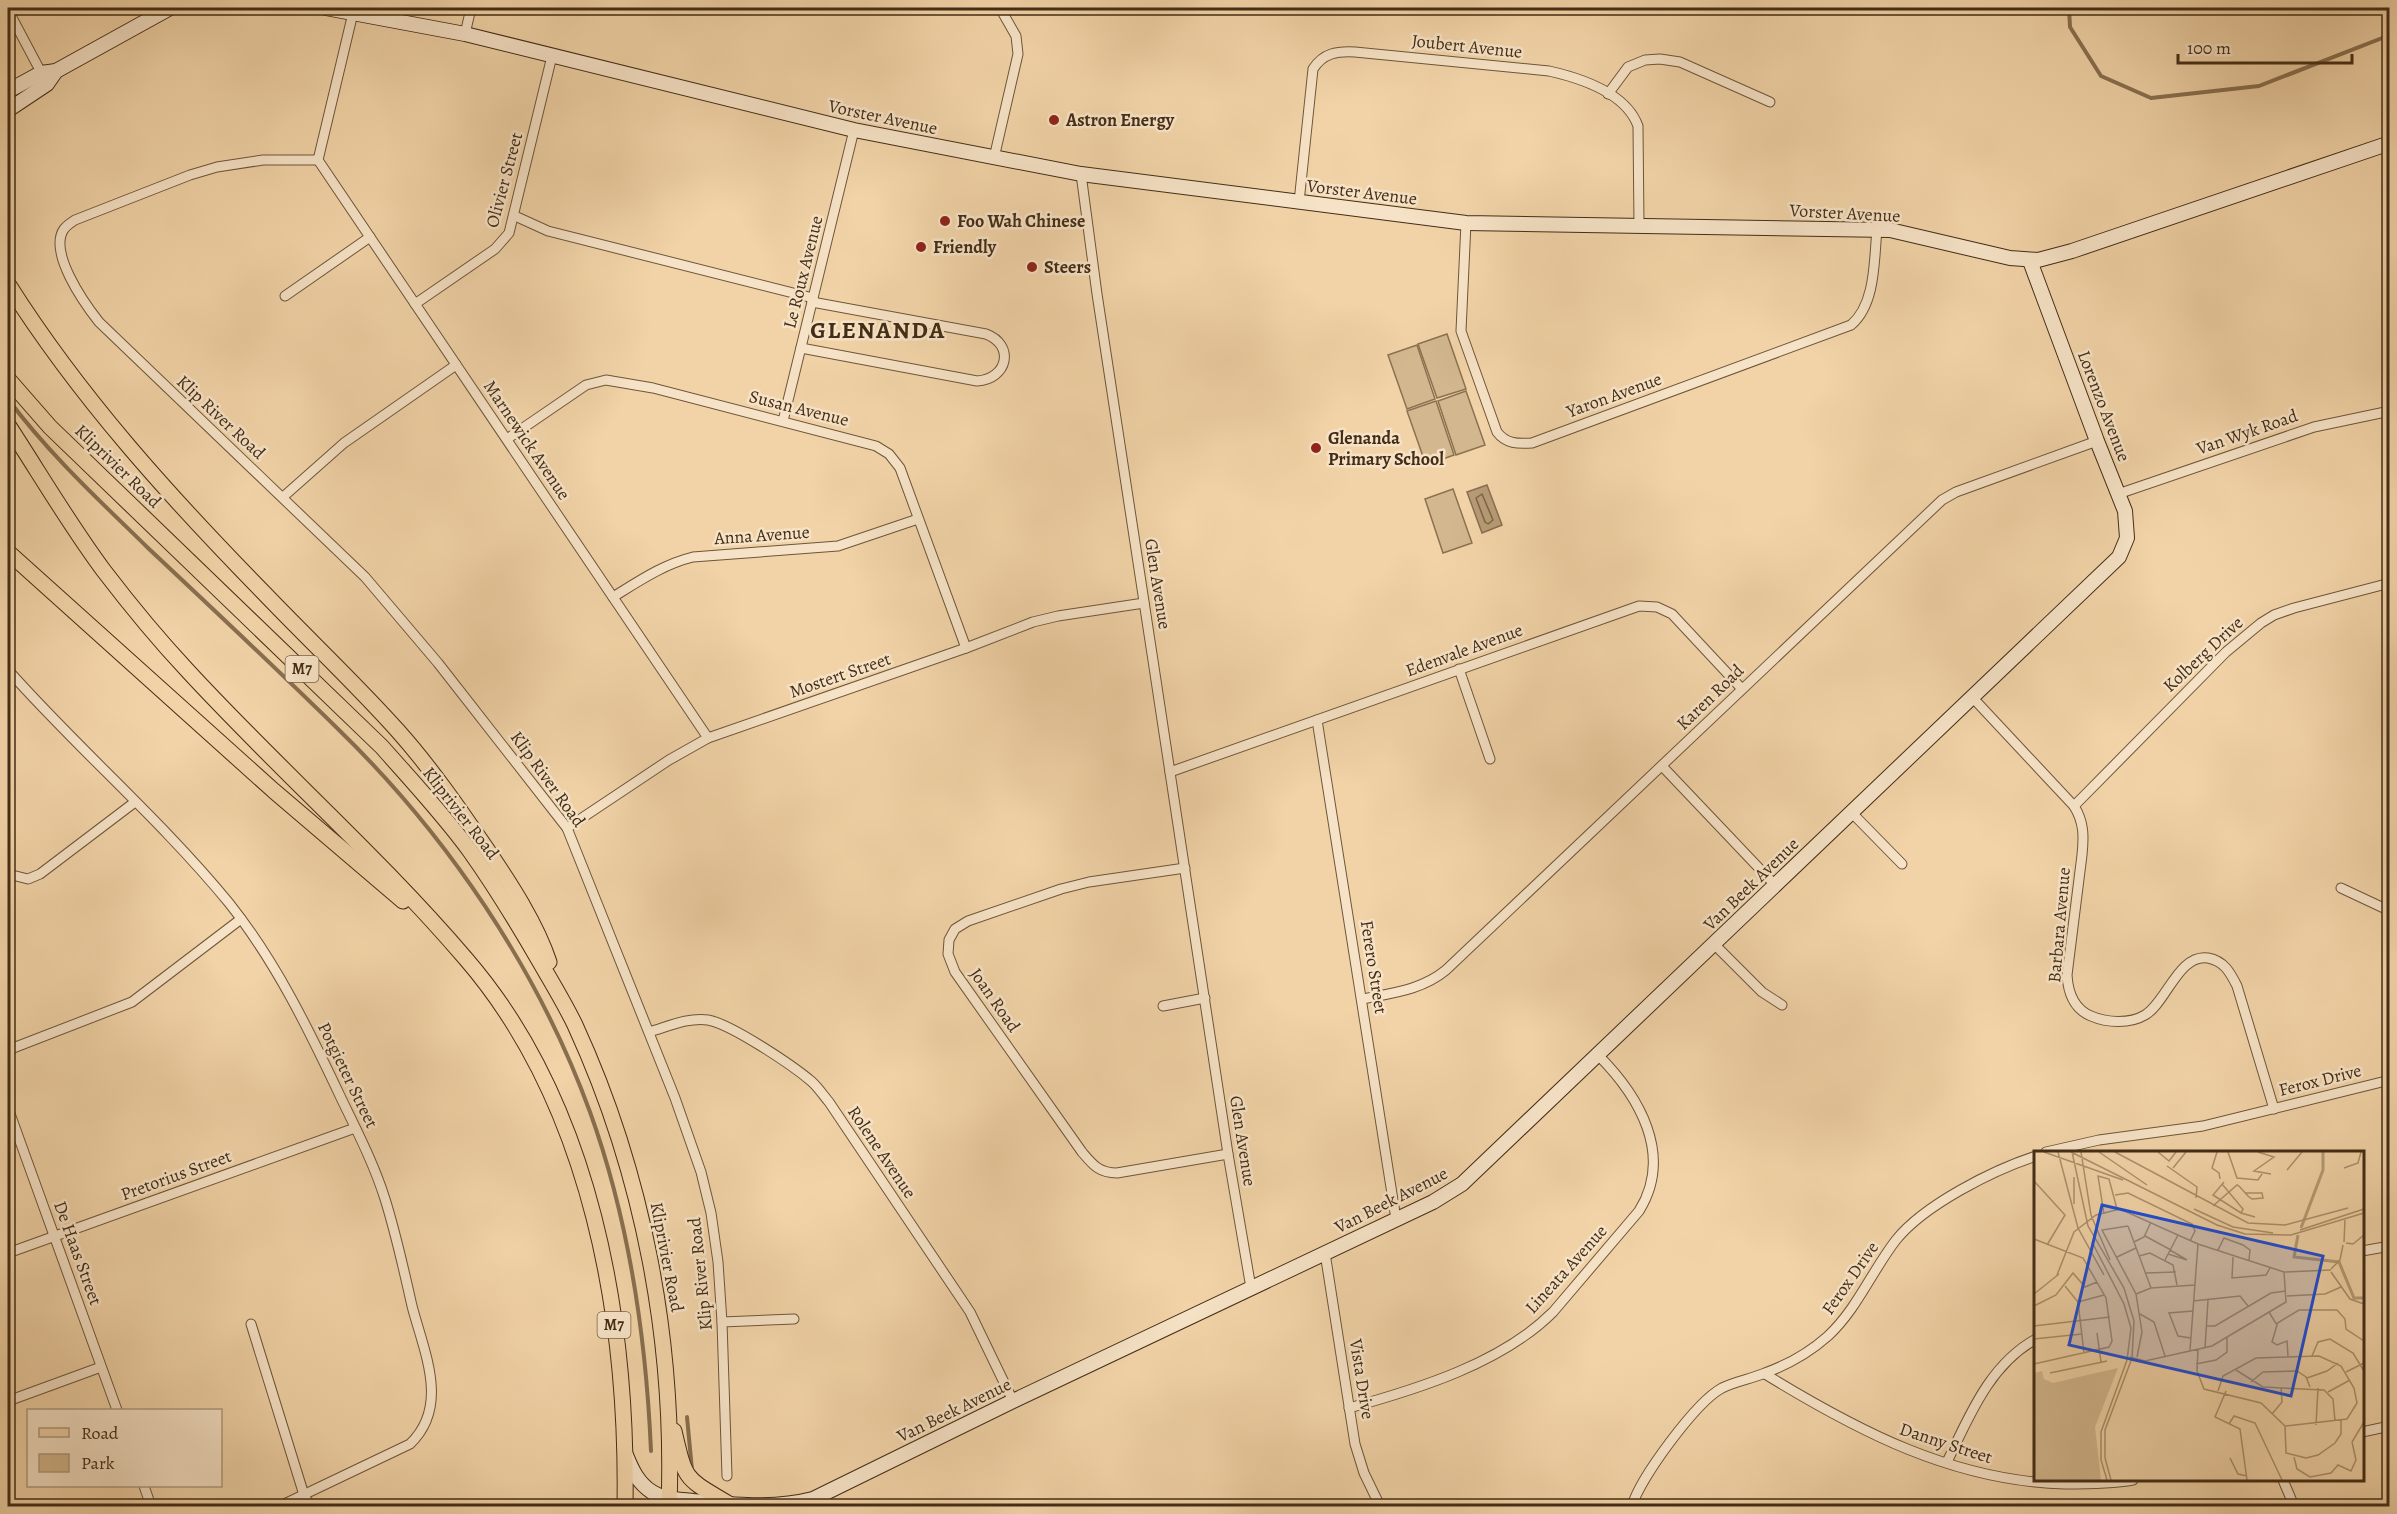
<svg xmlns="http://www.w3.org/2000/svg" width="2397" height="1514" font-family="Alegreya,serif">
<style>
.green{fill:#d3b78e;stroke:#8b7252;stroke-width:1.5}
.water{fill:#b69b76;stroke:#886f50;stroke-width:1.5}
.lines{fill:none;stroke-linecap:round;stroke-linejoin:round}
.shore{stroke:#7c6446;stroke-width:1.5}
.stream{stroke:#886f50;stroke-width:4}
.street-casing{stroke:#6e563a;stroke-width:11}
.secondary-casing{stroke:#432d16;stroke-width:16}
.primary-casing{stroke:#432d16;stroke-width:17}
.street{stroke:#f6e2c6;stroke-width:9}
.secondary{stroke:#f6e2c6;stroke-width:14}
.primary{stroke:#f1d3a7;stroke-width:15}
.poi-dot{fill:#8f2418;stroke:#f6e2c6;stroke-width:2}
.labels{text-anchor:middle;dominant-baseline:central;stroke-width:5;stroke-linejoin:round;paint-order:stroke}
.shield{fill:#f6e2c6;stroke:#79634b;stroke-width:1.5}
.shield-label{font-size:16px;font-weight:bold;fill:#432d16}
.street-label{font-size:18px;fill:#432d16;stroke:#f6e2c6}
.poi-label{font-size:18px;font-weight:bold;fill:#432d16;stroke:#f6e2c6;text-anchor:start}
.district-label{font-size:24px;font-weight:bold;letter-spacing:1.5px;fill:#432d16;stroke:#f6e2c6}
.inset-river{fill:none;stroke:#b69b76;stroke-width:3}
.inset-road{fill:none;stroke:#ab916d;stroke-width:1.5}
.view{fill:#1d4ed8;fill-opacity:0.15;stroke:#1d4ed8;stroke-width:3}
.inset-edge{fill:none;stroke:#432d16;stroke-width:3}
</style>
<rect width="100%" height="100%" fill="#f1d3a7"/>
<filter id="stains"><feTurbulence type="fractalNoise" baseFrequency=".00333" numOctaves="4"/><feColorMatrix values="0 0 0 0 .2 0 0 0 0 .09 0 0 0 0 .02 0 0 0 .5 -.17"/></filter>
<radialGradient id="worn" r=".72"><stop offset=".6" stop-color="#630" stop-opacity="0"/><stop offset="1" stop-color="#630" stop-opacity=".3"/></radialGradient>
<g class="green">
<polygon points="1447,334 1466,389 1437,398 1418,344"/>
<polygon points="1417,345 1435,399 1407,409 1388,355"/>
<polygon points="1466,391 1485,445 1456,455 1438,401"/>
<polygon points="1436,401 1454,455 1426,465 1407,411"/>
<polygon points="1453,489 1472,543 1443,553 1425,499"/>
</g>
<polygon class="water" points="1487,485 1502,525 1482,533 1467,492"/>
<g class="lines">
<polygon class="shore" points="1482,494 1493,520 1488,524 1485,522 1476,498"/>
<g class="stream">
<polyline points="2069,8 2070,27 2101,76 2151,98 2259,86 2390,35"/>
<path d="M8 399C49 454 99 500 148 548 212 608 276 668 338 729 447 835 538 969 590 1112 629 1220 646 1336 651 1451"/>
<polyline points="687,1417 692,1470"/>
</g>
<g class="street-casing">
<g id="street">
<polyline points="8,10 43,76"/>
<polyline points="465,34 471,8"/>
<polyline points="1608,94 1628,67 1645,60 1660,59 1680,62 1770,102"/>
<polyline points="994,158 1018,54 1016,36 1000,8"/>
<path d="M318 160H263L217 167 190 175 75 220C72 222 67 225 64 229 48 252 84 303 99 322L365 577 438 663 567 828 675 1098 701 1172 711 1213 718 1262 722 1322 727 1476"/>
<polyline points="318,160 708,738"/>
<polyline points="318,160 353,13"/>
<polyline points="1081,174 1097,294 1152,654 1228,1154 1251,1288"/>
<path d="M1299 202 1313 69C1323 53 1337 51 1355 52L1549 71C1580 78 1626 93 1638 126L1639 226"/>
<polyline points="515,216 548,231 813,298"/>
<path d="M1466 223 1461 331 1497 432C1506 444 1518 444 1532 443L1851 325C1876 304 1874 259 1877 229"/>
<polyline points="285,296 370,237"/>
<polyline points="415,304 495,249 509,233 552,56"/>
<path d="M801 348 977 381C1008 379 1015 345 986 334L812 302"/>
<polyline points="783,421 854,130"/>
<polyline points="507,439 586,385 606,380 653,388 876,446 889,454 900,468 966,648"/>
<polyline points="2118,494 2314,427 2390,411"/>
<polyline points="283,497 344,443 456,365"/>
<path d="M613 597C639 581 664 564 693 557L838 546 918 519"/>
<polyline points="1459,669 1490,759"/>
<path d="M8 670C79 750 161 820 229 903 276 962 309 1030 341 1098 357 1131 374 1164 385 1199 396 1234 404 1270 412 1306 424 1352 450 1406 410 1444L280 1506"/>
<path d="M1973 698 2074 806C2084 822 2084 836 2082 855L2067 975C2068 992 2074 1009 2091 1016 2107 1023 2130 1024 2145 1015 2166 1003 2179 953 2208 958 2224 961 2230 972 2237 986L2274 1109"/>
<polyline points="1317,720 1396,1219"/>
<polyline points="1662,766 1776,886"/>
<polyline points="1170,772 1639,606 1657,607 1672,614 1742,689"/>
<polyline points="2074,806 2226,652 2261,623 2274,615 2294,608 2390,583"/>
<polyline points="1852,813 1902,864"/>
<polyline points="567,828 669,760 708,738 966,648 1033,622 1058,616 1144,603"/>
<path d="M1185 868 1089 882 1061 889 968 921 955 929 949 940 948 954 955 972 1082 1152C1093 1165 1099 1173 1117 1173L1228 1154"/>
<polyline points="8,874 28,879 40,874 135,802"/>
<polyline points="2341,888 2390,911"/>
<polyline points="1714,944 1762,992 1782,1005"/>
<path d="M1362 999C1392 993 1422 990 1446 970L1942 500 1956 492 2097 441"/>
<polyline points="1163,1006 1205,998"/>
<path d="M649 1032C667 1027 688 1017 708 1020 731 1024 792 1065 811 1081 818 1087 823 1095 829 1102L970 1312 1013 1401"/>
<polyline points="8,1050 132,1002 241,919"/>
<polyline points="8,1108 117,1410"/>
<polyline points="2046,1152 2099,1140 2203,1126 2390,1080"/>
<polyline points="2362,1251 2390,1246"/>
<polyline points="8,1253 355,1128"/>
<polyline points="1325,1253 1355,1444 1364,1473 1380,1506"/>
<polyline points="722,1322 794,1319"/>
<polyline points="251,1324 304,1495 310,1506"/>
<path d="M1765 1374C1858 1431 1953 1481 2065 1484 2088 1484 2111 1484 2133 1480"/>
<polyline points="8,1401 101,1367"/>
<path d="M1349 1408C1418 1389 1502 1363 1553 1312L1639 1211C1674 1155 1639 1096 1598 1055"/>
<polyline points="2362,1432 2390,1426"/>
<path d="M1947 1462C1969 1417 1989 1365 2036 1339"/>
<polyline points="2283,1480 2294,1506"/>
<polyline points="144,1486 151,1506"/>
<path d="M1632 1506C1640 1478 1696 1402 1722 1388 1736 1381 1751 1379 1765 1373 1787 1365 1810 1352 1828 1336 1857 1309 1872 1271 1896 1240 1924 1205 1993 1170 2036 1156"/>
</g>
</g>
<g class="secondary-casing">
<g id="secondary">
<polyline points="326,8 465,34 854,130 1081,174 1466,223 1890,230 2010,258 2038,260 2072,251 2390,143"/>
<polyline points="8,91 41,73 56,71 170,8"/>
<polyline points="8,110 47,84 56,71"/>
<path d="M626 1455C632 1470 638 1483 652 1492 664 1500 679 1499 693 1501 733 1505 773 1509 813 1499L1013 1401 1433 1202 1462 1184 2119 557 2127 538 2125 511 2097 441 2030 261"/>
</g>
</g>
<g class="primary-casing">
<g id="primary">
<path d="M8 284C80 398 171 498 265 594 309 640 356 684 398 731 431 768 460 810 488 851 511 885 536 923 549 962"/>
<path d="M8 379 50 427 382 747C412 781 443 814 470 851 495 886 518 924 540 962 552 983 565 1004 575 1025 644 1175 675 1343 669 1506"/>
<path d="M8 425C40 474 69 524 104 571 130 605 158 639 187 670 278 769 379 857 466 959 592 1105 628 1319 625 1506"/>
<polyline points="8,552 274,791 403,901"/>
<path d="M674 1431C686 1482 684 1477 729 1504"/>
</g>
</g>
<use href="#street" class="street"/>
<use href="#secondary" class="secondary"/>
<use href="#primary" class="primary"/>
</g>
<g class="poi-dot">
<circle cx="1054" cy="120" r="6"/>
<circle cx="945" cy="221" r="6"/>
<circle cx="921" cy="247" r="6"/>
<circle cx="1032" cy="267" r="6"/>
<circle cx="1316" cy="448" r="6"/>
</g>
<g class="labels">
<g class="shield">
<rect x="285.5" y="656" width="33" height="26" rx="4.5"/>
<rect x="597.5" y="1312" width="33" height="26" rx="4.5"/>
</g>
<g class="shield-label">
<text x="302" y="669">M7</text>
<text x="614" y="1325">M7</text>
</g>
<g class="street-label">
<text transform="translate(1467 46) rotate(6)">Joubert Avenue</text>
<text transform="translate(883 117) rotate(12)">Vorster Avenue</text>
<text transform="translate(504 180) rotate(-75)">Olivier Street</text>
<text transform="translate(1362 192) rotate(7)">Vorster Avenue</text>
<text transform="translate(1845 213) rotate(3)">Vorster Avenue</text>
<text transform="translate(803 272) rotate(-76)">Le Roux Avenue</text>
<text transform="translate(1614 395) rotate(-20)">Yaron Avenue</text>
<text transform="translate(2104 406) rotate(69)">Lorenzo Avenue</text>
<text transform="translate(799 408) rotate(14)">Susan Avenue</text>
<text transform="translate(221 417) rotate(43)">Klip River Road</text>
<text transform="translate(2247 432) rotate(-19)">Van Wyk Road</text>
<text transform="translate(527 440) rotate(56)">Marnewick Avenue</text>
<text transform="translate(118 466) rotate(44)">Kliprivier Road</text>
<text transform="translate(762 535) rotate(-4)">Anna Avenue</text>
<text transform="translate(1158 584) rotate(81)">Glen Avenue</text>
<text transform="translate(1464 650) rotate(-20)">Edenvale Avenue</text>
<text transform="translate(2203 654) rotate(-43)">Kolberg Drive</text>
<text transform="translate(840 675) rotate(-19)">Mostert Street</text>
<text transform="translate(1710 697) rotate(-44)">Karen Road</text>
<text transform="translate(548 779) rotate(54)">Klip River Road</text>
<text transform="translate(461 813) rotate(52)">Kliprivier Road</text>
<text transform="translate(1751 884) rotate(-44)">Van Beek Avenue</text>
<text transform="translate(2059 925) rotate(-85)">Barbara Avenue</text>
<text transform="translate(1374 967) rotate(81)">Ferero Street</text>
<text transform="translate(995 1000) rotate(55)">Joan Road</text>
<text transform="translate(348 1075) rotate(64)">Potgieter Street</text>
<text transform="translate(2320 1080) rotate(-14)">Ferox Drive</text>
<text transform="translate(1243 1141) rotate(81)">Glen Avenue</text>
<text transform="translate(882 1152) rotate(56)">Rolene Avenue</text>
<text transform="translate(176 1175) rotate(-20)">Pretorius Street</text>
<text transform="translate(1391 1200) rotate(-27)">Van Beek Avenue</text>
<text transform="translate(78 1253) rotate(70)">De Haas Street</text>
<text transform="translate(667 1257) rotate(79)">Kliprivier Road</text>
<text transform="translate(1566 1269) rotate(-48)">Lineata Avenue</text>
<text transform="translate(700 1274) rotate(-96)">Klip River Road</text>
<text transform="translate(1850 1278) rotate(-55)">Ferox Drive</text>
<text transform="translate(1362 1379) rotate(81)">Vista Drive</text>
<text transform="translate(954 1410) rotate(-26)">Van Beek Avenue</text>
<text transform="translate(1946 1443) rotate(18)">Danny Street</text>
</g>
<g class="poi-label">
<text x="1066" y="120">Astron Energy</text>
<text x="957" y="221">Foo Wah Chinese</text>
<text x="933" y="247">Friendly</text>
<text x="1044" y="267">Steers</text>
<text x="1328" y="438">Glenanda<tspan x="1328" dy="21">Primary School</tspan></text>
</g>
<g class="district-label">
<text x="878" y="330">GLENANDA</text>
</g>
</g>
<g transform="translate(2034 1151)">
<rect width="330" height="330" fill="#f1d3a7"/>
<path d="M84 217 61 276 67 329H0V222L8 220 10 228 19 232Z" fill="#d3b78e"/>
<path class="inset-river" d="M267 77 289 19V1M264 84 260 106 305 111 320 147H330"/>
<path class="inset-road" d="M10 1 89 29M24 1 44 77 70 124M37 1 183 74 211 83 257 84 330 62M38 1 54 75 90 137 100 170 98 207 71 279V307L77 329M47 1 57 64 76 109M65 1 113 34M81 1 214 72 251 74 314 57M124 1 135 10 142 1M183 1 178 17 185 22 186 28M194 1 203 27 224 29 228 23M224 1 240 6 220 20 237 23M133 15 163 36 162 47M139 17 152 1M310 17 324 12 327 1M253 19 268 1M0 30 31 64 13 94M190 31 179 44 207 62M188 33 209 58 207 62 221 66M81 44 94 42 158 73 161 80 156 90M40 53V26M179 55 203 34 205 35 214 45 218 48 229 47 228 42H211M160 58 199 76 239 82M70 63 64 25 75 28 83 58M94 75 68 79 102 143 108 181 103 206M94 75 117 137M266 79 330 58M111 85 137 99M0 88 49 107 72 147 78 190 75 196 0 213M58 91 90 153 97 177 93 209 67 281V309L73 329M100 91 110 86 117 71M310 91 311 69M312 92 319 93 330 84M184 99 190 87 209 94 216 99 215 109M134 103 153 109 136 99M105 105 116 102 139 114 143 134M83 106 102 97M199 106 198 127 232 124 236 117M131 109 144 84M297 118 306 109 309 94M297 121 316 148 330 153M112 122 142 121M23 124 40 81 62 64 86 58 164 93 250 121 297 119M31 135 44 151 50 202M0 143 25 123M102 143 117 137 161 134M253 145 291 143 307 136M159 150 206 145 214 155M44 151 70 144M0 155 22 144 39 122 51 136 63 131M235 161 243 174 238 191 243 194 253 190 254 205M106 163 120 171 131 205M242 173 265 159H303L311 168 312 178 330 190M0 175 76 166M172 175H181L237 142 252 140M63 182 67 211M157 187 144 185 135 162 159 160M0 188 48 183M171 197 174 149M164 198 163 220 170 238 227 252 251 275 313 268 323 252 320 237 307 215 285 205 222 207 189 225 184 240M156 199 164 93M278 205 284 191 296 188 319 202 330 220M96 206 111 210 178 195 252 151 250 121M162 213 182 209 193 201V186M202 219 229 236 290 239 299 248 301 270M312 221 330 212M16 222 73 210M273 227 293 220 304 212M217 231 229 221 263 220 272 226 276 236M192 240 181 266 206 278 213 329M294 241 316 229M238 263 248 251 247 237M195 273 200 265 221 272 248 329M282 274 284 237M251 275 252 302 272 307 284 304 301 292 307 283V269M318 291 330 271M260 306 263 318 276 326 297 322 304 314 317 320 322 309 318 291M196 307 204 323 213 325"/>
<path class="view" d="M68 54 289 105 257 245 35 194Z"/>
<rect width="330" height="330" class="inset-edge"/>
</g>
<rect width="2397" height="1514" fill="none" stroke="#f1d3a7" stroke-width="30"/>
<rect x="9" y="9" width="2379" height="1496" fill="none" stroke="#432d16" stroke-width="3"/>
<rect x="15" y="15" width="2367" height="1484" fill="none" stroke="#432d16" stroke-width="1.5"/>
<rect x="27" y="1409" width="195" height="78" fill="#f6e2c6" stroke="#ae9a80" stroke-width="1.5"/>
<rect x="39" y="1428" width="30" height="9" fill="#f1d3a7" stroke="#ae9a80" stroke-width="1.5"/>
<text x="81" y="1439" font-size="18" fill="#432d16">Road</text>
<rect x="39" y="1454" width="30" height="18" fill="#d3b78e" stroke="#ae9a80" stroke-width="1.5"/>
<text x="81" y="1469" font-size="18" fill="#432d16">Park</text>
<path d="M2178 54v9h174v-9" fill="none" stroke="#432d16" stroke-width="3"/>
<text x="2187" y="54" font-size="18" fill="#432d16" stroke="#f6e2c6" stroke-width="4.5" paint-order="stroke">100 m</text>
<rect width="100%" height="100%" filter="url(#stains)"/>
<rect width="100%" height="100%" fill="url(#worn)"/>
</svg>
